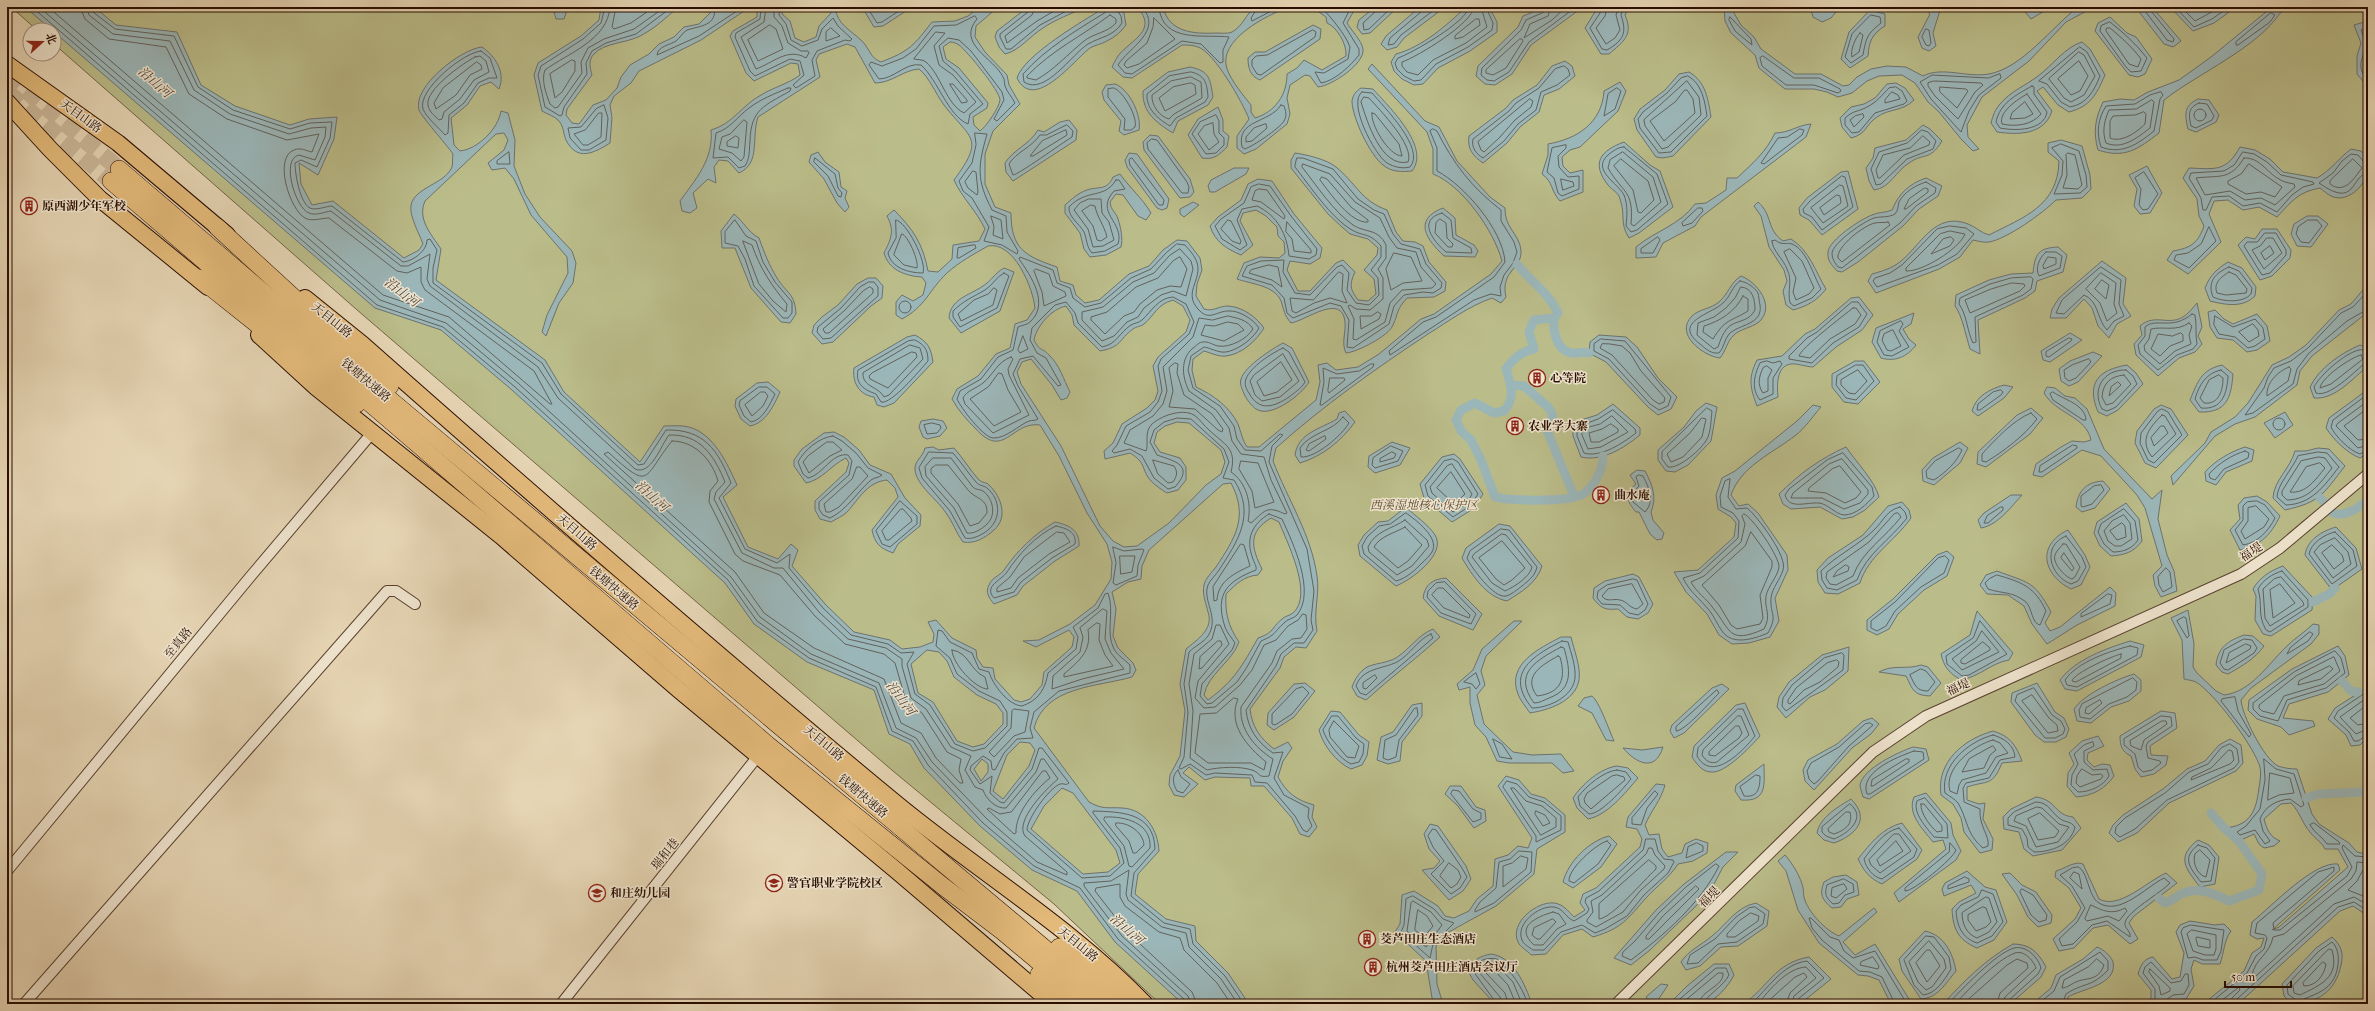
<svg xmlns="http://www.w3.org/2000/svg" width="2375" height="1011" font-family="'IM FELL French Canon','Noto Serif SC',serif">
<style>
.green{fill:#babc89;stroke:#726445}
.water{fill:#9bb6b8;stroke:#6d726f;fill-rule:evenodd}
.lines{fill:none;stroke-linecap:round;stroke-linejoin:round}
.shore{stroke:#62625c;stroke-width:1}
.canal{stroke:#9bb6b8;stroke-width:9}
.trunk-tunnel{stroke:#cab799;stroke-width:17;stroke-dasharray:17 8;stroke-linecap:butt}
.minor-casing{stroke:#583f2e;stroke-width:12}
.primary-casing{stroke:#290d01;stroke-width:18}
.trunk-casing{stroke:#290d01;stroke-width:18}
.minor{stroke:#efe4ce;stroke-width:10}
.primary{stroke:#e3ba7a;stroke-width:16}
.trunk{stroke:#e3ba7a;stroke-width:17}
.labels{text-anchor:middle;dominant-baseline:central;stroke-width:3;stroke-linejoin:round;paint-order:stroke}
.street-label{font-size:12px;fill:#290d01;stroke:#efe4ce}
.poi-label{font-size:12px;font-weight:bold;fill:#290d01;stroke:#efe4ce;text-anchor:start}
.park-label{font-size:12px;font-style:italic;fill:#5c4a31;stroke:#efe4ce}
.water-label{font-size:13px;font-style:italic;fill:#514841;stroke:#efe4ce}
</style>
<rect width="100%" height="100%" fill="#e6d5b4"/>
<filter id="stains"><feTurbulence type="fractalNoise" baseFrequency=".005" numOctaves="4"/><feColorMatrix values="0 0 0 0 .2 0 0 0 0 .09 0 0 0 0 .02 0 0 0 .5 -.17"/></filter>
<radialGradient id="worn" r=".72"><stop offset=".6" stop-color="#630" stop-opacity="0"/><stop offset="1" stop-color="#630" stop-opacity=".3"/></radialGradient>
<polygon class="green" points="11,7 2368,7 2368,1004 1160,1004 1054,904 893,771 356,309 54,44 54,30 37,30"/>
<g class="water">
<path d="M25 7H94L116 25 177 32 201 85 235 106 290 125 309 119 337 117 334 139 318 175 299 163 301 184 312 205 333 201 404 258 419 250 423 244C419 233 409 216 411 205 415 187 445 184 452 167 453 164 452 158 453 154 446 144 421 116 419 110 412 87 461 49 482 47 495 56 506 72 499 89L491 82 480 86 467 105 451 118 454 145 460 151C478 149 498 129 501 111L508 113 515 140 514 166 525 194 540 217 572 251 576 263 573 283 559 303 546 336 542 332 547 315 568 273 567 257 531 215 514 179 505 168 492 170 488 163 504 150 508 140 504 133 496 134 425 201C417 219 431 234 441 249L436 280 545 360 564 392 640 462 664 426C671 426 681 425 689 427 714 434 727 463 737 485L723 497 748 547 778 559 791 544 798 550 792 566 826 605 854 632 890 640 902 649 920 647 933 642 934 634 928 622 936 620 952 638 976 650 977 658 983 667 993 668 995 679 1014 700 1021 702 1030 699 1042 685 1044 672 1072 647 1074 637 1069 630 1036 647 1023 641 1039 640 1070 624 1095 605 1111 579 1112 562 1107 544 1087 513 1059 456 1040 425C1011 421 1004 461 975 428 966 419 958 410 952 399L957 389 978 376 996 354 1010 348 1015 324 1027 320 1035 308C1033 288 1014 241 988 246 974 254 959 262 947 273 929 290 926 306 902 319L896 315V302L902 295 913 301 923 295 926 283 922 277C905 276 889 270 884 253 891 239 895 231 887 216L894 210C913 229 923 244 928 271L938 272 952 259 953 245 979 241 985 229C976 210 962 198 954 180 986 137 970 139 944 105 935 93 930 78 919 69 903 70 892 83 875 83L855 47 847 44 819 54 816 60 820 77 758 117C751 138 761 163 739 173L728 161 719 160 714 167 716 183 708 179 693 193 697 208 690 213 682 211 680 201C695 180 714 159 711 130 733 124 742 105 761 95 774 87 788 84 800 75L798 64 791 63 754 81 746 73 730 36 733 31 757 17V8L754 7H784L782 14 790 21 795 38 804 42 816 37 819 26 831 13 830 7H835C837 25 851 30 862 41 870 49 870 58 881 62 910 51 914 45 932 22L955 21 968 16 979 7H998L976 26 975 37 985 52 1007 75 1009 85 1020 104 993 131 985 154V184L995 207 1011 213C1011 249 1025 256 1057 267L1060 281 1073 285 1076 295 1085 303 1099 300 1129 274 1149 266 1163 250 1177 240 1187 241 1200 258 1202 270 1197 284 1196 296 1204 309C1214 312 1218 306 1228 306 1243 307 1256 317 1264 328 1256 341 1242 354 1226 356 1219 357 1211 353 1204 351L1193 359 1192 370 1196 387C1213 395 1229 406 1238 424 1241 432 1242 439 1247 447H1259L1316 400 1320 382 1318 365 1327 363 1336 370 1358 367 1379 354 1421 319 1434 314 1491 274 1502 261C1494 231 1462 185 1433 174V149L1427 132 1368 69 1372 64 1425 121 1439 127 1457 161 1490 197 1505 208C1504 228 1520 234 1521 251 1522 269 1500 271 1506 297L1501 303 1492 298C1469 306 1449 321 1428 334 1375 369 1323 406 1276 448L1273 461C1288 500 1311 534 1317 576 1320 594 1313 612 1317 631L1306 648 1296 647 1284 657 1280 668 1250 709C1252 727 1260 738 1274 749L1288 742 1292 748 1283 761 1278 777C1287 793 1296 800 1314 805L1312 817 1317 827 1309 837 1300 834 1292 818 1264 786H1251L1250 778 1215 777 1205 780 1189 767 1183 773 1198 784 1184 797 1174 795 1169 785 1170 775 1180 756 1185 711 1180 684 1186 649C1197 640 1214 629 1208 612 1206 603 1202 595 1204 585 1205 579 1212 572 1216 567 1235 538 1249 517 1231 483L1223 484 1149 550 1142 566 1141 579 1128 582 1112 592 1116 609 1113 636 1118 648 1133 663 1136 670 1132 677C1097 687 1045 686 1034 728L1089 802C1103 810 1108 807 1122 808 1146 809 1158 831 1159 851L1138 874 1135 894 1166 919 1195 926 1196 941 1228 973 1249 1004H1183L1115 942 1077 891 1032 870 980 826 924 768 910 744 889 734 874 690 807 662 754 624 725 583 512 390 441 330 375 308ZM950 42C953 42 956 43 959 45 967 51 1000 91 1000 100 999 108 986 127 980 131L974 125 973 117 987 108 988 103 959 68 946 59 943 47ZM1173 300 1183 306 1190 320 1186 332 1158 357 1153 366 1158 391 1155 400 1147 408 1122 424 1113 443 1104 451 1105 459 1130 453C1147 463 1141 470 1151 481 1156 486 1162 490 1167 493L1178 490 1186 480V467L1180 458 1160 452 1154 443 1157 432 1165 426 1177 422 1189 423 1221 450 1225 462 1221 474 1206 485 1169 523 1137 546 1124 547 1113 541 1100 526 1061 446 1021 384 1017 372 1022 362 1031 359 1052 385 1061 400 1067 398 1070 392C1064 380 1059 364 1049 355 1042 347 1041 353 1034 340 1037 325 1052 309 1066 306L1072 315 1074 325 1100 351C1122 347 1118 340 1133 329 1136 326 1141 327 1144 324 1155 315 1156 305 1173 300ZM1271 518 1279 522C1287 542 1314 595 1293 613 1289 616 1285 616 1282 619 1270 629 1275 632 1258 638 1242 666 1235 680 1208 700L1204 695C1208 674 1232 662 1239 642 1228 626 1225 613 1226 594 1236 584 1244 576 1258 575L1262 569C1251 547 1248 532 1271 518ZM927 650 939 652 947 661 954 677 977 695 996 704 1003 713V724L984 744 973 747 957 741 933 702 918 693 911 664ZM1020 742 1030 743 1035 750 1029 766 1003 799 993 791 1007 755ZM982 759 988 764V772L981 781 974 769ZM1062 788 1073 793 1116 850 1120 863 1108 872 1083 874 1031 829 1044 806Z"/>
<polygon points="540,7 568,7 564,19 556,19 554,12"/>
<path d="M601 7H678C666 18 653 30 638 37 625 43 604 43 594 54 588 60 590 68 592 75L567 109 566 115 572 123 579 124 593 105 606 100 617 88 621 77 630 65 649 54 659 44 674 37 684 27 699 24 711 12 710 7H750L701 40 639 71 631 83 614 96 610 105 612 118 610 143C594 153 577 162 566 140 563 133 564 126 558 120 554 116 547 114 542 111L534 75 538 63 581 36 599 20Z"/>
<polygon points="862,7 912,7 883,26 874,27"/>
<path d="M1028 7H1085C1071 14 1056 19 1043 28 1030 36 1019 51 1005 54L999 47 995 37 997 31Z"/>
<path d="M1110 7H1117L1124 13 1126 25C1121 32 1115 37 1107 41 1102 44 1095 45 1090 48 1074 60 1034 113 1017 78 1024 55 1083 21 1104 8Z"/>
<path d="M1137 7H1163C1169 33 1195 34 1216 33 1221 33 1228 34 1232 32 1243 26 1246 14 1255 7H1289C1267 15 1217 40 1227 69 1232 82 1243 95 1251 105V112L1255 118C1275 112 1287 95 1287 74L1297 68 1304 60 1322 70 1346 56C1347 44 1337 27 1327 23L1326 17 1312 7H1356L1347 23C1351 30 1362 41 1363 49 1365 64 1331 86 1318 87L1310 76 1305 75 1290 85 1287 98 1290 114 1287 124 1256 149 1244 154 1237 148V136L1249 119C1243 103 1214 52 1198 47 1193 45 1187 45 1182 45L1132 78 1123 77 1112 67C1114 63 1116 59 1118 56 1130 40 1159 31 1137 7Z"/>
<polygon points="1375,7 1398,7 1370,33 1362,34 1357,27 1359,20"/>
<polygon points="1420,7 1445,7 1404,38 1397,47 1387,50 1381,44 1386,36"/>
<path d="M1466 7H1489L1497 22V32L1470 51 1438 68 1423 84 1414 85 1402 79 1394 71 1391 62 1396 54C1422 47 1446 26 1466 7Z"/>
<polygon points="1546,7 1583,7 1531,45 1512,74 1495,85 1485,84 1476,76 1478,66 1518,27 1523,16"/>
<path d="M1598 7H1629L1625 15C1634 35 1623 42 1609 54H1601L1585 28Z"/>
<path d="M1724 7H1735L1734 13 1741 25 1754 37 1761 49 1795 74H1821L1843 86 1849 85 1857 77 1871 69 1887 66 1906 67 1923 76C1942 66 1967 78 1989 74 2022 68 2052 27 2078 7H2094L2066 22 2029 61 1982 97 1967 125 1968 137 1979 149 1973 151 1961 139 1939 112 1928 102 1915 83 1902 75 1879 76 1867 81 1852 93 1838 97 1827 92 1814 89H1785L1759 68 1755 55 1731 33 1725 21Z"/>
<polygon points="1810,7 1840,7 1831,18 1822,22 1813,17"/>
<polygon points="1923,7 1941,7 1933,33 1936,46 1929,51 1922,48 1918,37 1930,14"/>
<polygon points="2021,7 2051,7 2031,19"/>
<polygon points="2137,7 2152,7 2181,41 2173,47 2164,44 2140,13"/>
<polygon points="2170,7 2236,7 2214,23 2193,31"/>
<path d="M2272 7H2306L2304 10 2293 9 2281 12C2256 49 2200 72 2164 100L2159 133C2138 149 2125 159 2098 150 2093 132 2095 119 2103 102L2120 99 2134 100 2148 92 2179 80 2211 57Z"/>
<path d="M1870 10 1885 14V26C1872 34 1869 41 1868 56L1850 68 1841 59 1849 32Z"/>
<polygon points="2110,17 2127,33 2136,37 2152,59 2145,74 2138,77 2129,75 2095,31 2098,23"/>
<polygon points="2368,21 2368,87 2357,74 2357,56 2361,43 2354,25"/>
<path d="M1313 25 1321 29 1320 39 1260 80C1250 76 1248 68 1248 58L1255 52H1265Z"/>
<path d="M2082 42 2090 49 2105 75C2096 95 2091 106 2069 112L2058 105 2043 87 2037 91 2052 111C2044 135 2019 135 1997 132L1991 123C1993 115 1995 110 2000 104 2011 91 2025 86 2038 76 2052 66 2065 47 2082 42Z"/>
<path d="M1565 61 1572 66 1575 76 1559 89 1544 95 1539 112 1520 127 1507 143 1483 163C1473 156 1467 149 1469 136L1506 108 1513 100 1537 85 1552 66Z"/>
<path d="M1190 67C1210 71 1210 79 1213 97L1208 105 1178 121 1173 133C1157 123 1142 113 1143 91L1168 72Z"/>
<path d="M1689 72C1706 82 1708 99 1711 117L1673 156 1663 158 1656 157 1637 130 1634 119 1640 109 1665 90 1679 74Z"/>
<path d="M1620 82 1626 91 1618 111 1580 147 1570 150 1562 157 1563 166 1570 173 1583 170V192L1560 201C1550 190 1554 183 1542 174L1548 155V144C1577 139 1602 123 1604 91Z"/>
<path d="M1896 83 1905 88 1914 100C1902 112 1890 108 1877 117 1865 125 1867 134 1851 138L1842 127 1840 118 1851 107 1864 104 1875 98 1887 84Z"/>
<path d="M1115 84C1129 89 1142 115 1139 130L1124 135 1119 131 1121 121 1104 100 1102 92 1106 85Z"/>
<path d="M1361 88 1373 89C1389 107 1431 147 1412 171 1402 172 1391 172 1383 165 1370 155 1353 119 1352 102 1352 96 1356 91 1361 88Z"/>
<path d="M2198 99 2209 100 2219 115 2216 122 2196 132 2188 129C2185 115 2183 106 2198 99Z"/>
<path d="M1218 107 1223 120V131L1229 136 1227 147C1219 155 1214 160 1202 158L1188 135 1198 119Z"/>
<path d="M1069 120 1077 130 1076 140 1013 181 1006 172 1005 163C1014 149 1029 145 1038 130L1044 132 1060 122Z"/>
<path d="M1811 124 1806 137 1701 217 1695 226 1663 243 1656 257 1636 258V247C1655 231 1680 225 1695 204L1706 203 1726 190 1727 178H1737C1752 164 1766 152 1775 133 1789 133 1798 125 1811 124Z"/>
<path d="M1923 125 1930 129 1942 141C1929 162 1924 152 1909 163 1896 171 1890 188 1874 190L1869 181 1866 168 1873 158 1875 148 1906 140Z"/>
<polygon points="1150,135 1158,136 1190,179 1194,192 1190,197 1180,198 1144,150 1143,142"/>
<path d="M2061 140 2082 146 2090 175 2091 189 2082 198 2056 200C2043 213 2007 239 1989 242 1984 243 1978 241 1973 240L1960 257 1939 269 1876 293 1868 281 1872 274C1883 271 1892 268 1900 262 1921 245 1935 211 1968 224 1976 227 1981 233 1989 235 2024 217 2058 206 2059 161L2048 152V143Z"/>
<path d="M1624 142 1650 165 1660 171 1673 207 1639 233 1629 238C1619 222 1626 216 1620 199 1619 193 1612 190 1608 185 1591 163 1600 151 1624 142Z"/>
<path d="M2240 147 2255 150 2270 159 2283 172 2317 178C2331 170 2338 159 2351 149L2361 151C2363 154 2367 158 2368 162 2372 180 2349 205 2331 196 2327 194 2324 191 2320 188 2298 192 2292 201 2277 217L2259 207 2243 210 2228 200 2214 201 2209 214 2221 242 2188 274 2167 260 2173 251C2191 248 2198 243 2204 226L2199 216 2197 199 2183 178 2189 168C2216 169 2226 172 2240 147Z"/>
<polygon points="818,152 825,162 839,172 841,187 847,191 845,198 849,207 845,212 837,203 824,179 809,162 811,155"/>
<polygon points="1129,153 1137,154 1169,199 1167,208 1162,210 1157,208 1127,167 1125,160"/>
<path d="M1295 153C1307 155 1326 159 1336 167 1355 182 1361 201 1387 210L1396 232 1403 241 1415 242 1423 246 1429 262 1446 282 1445 291 1434 297 1407 298C1396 310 1399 312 1393 325 1389 336 1357 352 1346 353 1341 343 1346 333 1345 322 1342 292 1305 321 1291 323 1284 315 1284 310 1281 301 1274 285 1251 284 1237 279L1244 263 1260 257 1279 258 1285 253 1284 242 1278 236 1277 227 1266 216 1256 210 1243 213 1240 221 1253 245 1241 255C1227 249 1215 242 1210 226L1218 217 1241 200 1248 184 1258 179 1272 181 1294 214 1322 248 1320 258 1310 264 1290 261 1287 270 1298 291H1310L1336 263 1343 260 1355 272C1349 285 1350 289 1358 300L1368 301 1376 294 1374 279 1364 270 1377 255 1378 248 1368 239 1350 234 1342 227 1328 214 1291 168V160Z"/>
<polygon points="2147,166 2162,193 2150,213 2140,214 2134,206 2137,189 2129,175"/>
<polygon points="1234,168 1249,168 1246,174 1215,192 1210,192 1208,186 1211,180"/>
<polygon points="1848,171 1858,209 1822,235 1809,220 1800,215 1799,208 1807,198 1841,172"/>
<path d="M1120 174C1130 188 1143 199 1151 213L1146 220 1138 216 1123 195 1116 194 1110 202C1111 211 1116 212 1118 219 1121 228 1123 239 1121 247L1106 255 1090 257 1084 249 1080 233 1065 213V205C1072 199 1078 193 1087 190 1099 186 1107 191 1113 177Z"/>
<path d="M1926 178 1942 186 1938 196 1919 209 1903 226 1858 262 1842 272 1837 271C1832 265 1827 261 1828 252 1829 240 1861 219 1872 215 1878 212 1885 213 1892 210 1899 193 1909 184 1926 178Z"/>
<polygon points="1193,202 1199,205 1184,217 1180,214 1180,209"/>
<path d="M1758 202C1773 215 1766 229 1783 241L1791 239C1810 251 1815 271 1826 289 1817 301 1807 306 1793 310L1786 305 1783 291 1787 281 1784 270 1769 247 1761 216 1754 206Z"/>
<path d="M1443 208 1455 218 1456 235 1474 245 1478 251 1475 257 1444 256C1427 240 1412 220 1443 208Z"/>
<path d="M734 214C744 222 748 232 759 238 764 252 769 265 777 278 787 294 795 293 796 314L790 323 781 322 751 288 735 248H722L721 231Z"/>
<polygon points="2307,216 2318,216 2328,224 2311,247 2297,246 2291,234 2294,224"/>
<polygon points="2262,229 2277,229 2291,250 2290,258 2272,276 2260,280 2238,245 2246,237 2255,239"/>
<path d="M2058 247 2067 255 2063 272 2037 281 2035 291 2025 298 1978 320 1980 354 1970 349C1966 336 1962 315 1955 306L1956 295 1989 280 2011 274 2033 273C2035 254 2038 248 2058 247Z"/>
<polygon points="2102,261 2126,278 2123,304 2131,316 2117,324 2109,338 2098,326 2092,308 2084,299 2066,318 2050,318 2052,309 2059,298"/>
<path d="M2228 262 2242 268 2256 287 2255 296C2243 308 2226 305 2210 301L2205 288C2210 275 2217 269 2228 262Z"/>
<path d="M1004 268 1014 272 1000 311 961 333 949 318C950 299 970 295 983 286 991 281 995 273 1004 268Z"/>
<path d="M1741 276C1757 282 1776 306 1759 322 1751 328 1740 329 1734 335 1727 341 1726 351 1720 358 1703 356 1674 334 1692 316 1699 309 1711 309 1719 302 1729 293 1730 283 1741 276Z"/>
<polygon points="868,278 876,278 883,286 882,298 871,306 833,342 822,344 812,333 814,325 822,317 838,305 857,284"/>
<polygon points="2368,284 2368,312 2312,356 2300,371 2297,385 2255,417 2235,424 2215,436 2173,485 2171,476 2205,443 2211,432 2235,417 2248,403 2272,365 2289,357 2306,345 2339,310 2351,304"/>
<path d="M1859 297 1873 315 1862 330 1836 347 1813 367C1808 367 1795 363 1791 364 1776 366 1777 386 1778 397L1757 406C1750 388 1748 378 1757 360L1782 356 1805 334 1815 329 1851 298Z"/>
<path d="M2197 303 2202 327 2198 336 2202 344 2195 352 2179 358 2158 376 2136 355 2134 344 2142 335 2140 326C2155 313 2168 326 2183 317 2188 314 2193 308 2197 303Z"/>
<polygon points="2215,310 2224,319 2233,324 2257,314 2267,326 2270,341 2257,350 2247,352 2233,340 2217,338 2210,327 2208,312"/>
<path d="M1914 313 1911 324 1903 329 1909 339 1916 345C1907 357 1895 362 1881 358L1872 342 1876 328Z"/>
<polygon points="2070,333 2082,340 2050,362 2043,360 2041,351"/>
<path d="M915 335C928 342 931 348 933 362L894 403 884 407 877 405 874 397C859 395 852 382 854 368L907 337Z"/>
<polygon points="1599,335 1626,337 1637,347 1658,378 1677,397 1671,409 1658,415 1648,407 1606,362 1589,353 1590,342"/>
<path d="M1283 343 1292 348 1309 382C1302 394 1273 417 1258 410 1253 408 1248 401 1245 396 1243 391 1239 384 1241 379 1245 366 1272 349 1283 343Z"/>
<path d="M2360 345 2368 348V366C2353 378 2335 400 2314 398L2310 387C2319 368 2341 353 2360 345Z"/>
<polygon points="2093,352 2102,356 2078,382 2069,386 2061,381 2059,369 2070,361"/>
<polygon points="1855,361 1864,361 1880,382 1858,404 1844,402 1832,387 1832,374"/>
<path d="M2127 365 2136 373 2143 384 2118 410 2107 416 2098 412C2086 383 2098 370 2127 365Z"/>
<path d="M2222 365 2233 374C2231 398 2227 413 2199 412L2190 400C2198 381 2201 370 2222 365Z"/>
<path d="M768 382 780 392C774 405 766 423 750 426L741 419 735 406 736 399 757 383Z"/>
<path d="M2004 385 2013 387 2004 398 1978 416 1972 411C1976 396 1990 389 2004 385Z"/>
<path d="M2047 387 2055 388 2065 396 2075 398 2087 409 2104 449 2152 499 2162 490 2158 519 2167 555 2174 571 2177 591 2161 597 2155 586 2153 575 2162 566 2145 508 2137 495 2101 456 2082 450 2042 477 2033 475 2036 464 2061 447 2072 441 2084 442 2091 440C2086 416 2056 414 2044 393Z"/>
<path d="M2367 390 2368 453 2360 458C2347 453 2334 440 2326 428L2329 418Z"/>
<polygon points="1706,403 1717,407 1711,441 1688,465 1675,472 1666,471 1658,460 1658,450 1684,427 1696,411"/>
<path d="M1613 404 1640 428V435C1624 448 1602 462 1581 457L1573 436V425L1578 421 1597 415Z"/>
<path d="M1813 405 1821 407C1813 416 1805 428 1796 435 1773 453 1741 466 1731 495L1739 506 1748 504 1758 513 1787 555 1788 570 1775 598 1779 621 1770 637 1749 643 1732 644 1719 635 1707 614 1686 592 1674 572 1698 570 1734 537 1736 523 1731 517 1718 509 1716 495 1722 478 1735 471 1797 421Z"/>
<polygon points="2161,405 2171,409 2188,435 2156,468 2145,463 2135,443 2137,431 2154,409"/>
<polygon points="2031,408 2043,418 2030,434 1986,467 1977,464 1978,452 2017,415"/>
<path d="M1345 411 1355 422C1341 441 1323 456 1300 463L1295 455C1298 433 1320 429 1337 419L1339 413Z"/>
<polygon points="2285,412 2293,425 2275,438 2264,423"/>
<polygon points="933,419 943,421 947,428 940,436 927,439 923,437 919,427 921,421"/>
<path d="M834 432 844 437 859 450 870 465 891 474 905 498 921 515 920 526 898 544 893 553C880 548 875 544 872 530L898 497 895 488 887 480C867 482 859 499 847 512 843 516 836 519 831 522L820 519 815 510V501L846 472 849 463 846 458C831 465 822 480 806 483L794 466V460L802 449 824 433Z"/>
<polygon points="1392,442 1410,448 1400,465 1375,473 1368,467 1369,456"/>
<polygon points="1960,442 1968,448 1960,463 1934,485 1923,481 1922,470 1933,458"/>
<path d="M933 447 939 450 954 448C963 458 970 470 979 480 982 483 987 482 989 485 1002 497 1008 518 994 530 985 538 975 544 963 542 956 533 953 522 946 513 937 499 917 486 915 470 914 461 923 457 925 448Z"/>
<path d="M1846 447C1856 462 1875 481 1879 497L1865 510 1853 517 1842 519 1820 507 1791 509 1783 504 1779 494C1799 474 1821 458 1846 447Z"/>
<path d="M2245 447 2254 450 2252 461 2226 472 2216 485 2206 481 2205 472C2216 460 2230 452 2245 447Z"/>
<path d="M2318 448 2329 449 2345 466C2323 494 2321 502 2285 510L2273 498C2274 480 2290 469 2295 451H2306Z"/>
<polygon points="1454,454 1460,459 1483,494 1473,509 1452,522 1424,498 1420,484 1442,457"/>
<path d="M1637 470 1645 471C1653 486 1657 497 1651 512L1653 520 1664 533 1662 539 1657 540 1650 534 1639 512H1636C1627 502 1624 493 1636 484L1630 475Z"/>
<path d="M2103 481 2110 489 2095 508 2082 512 2076 507C2078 491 2086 482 2103 481Z"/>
<path d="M2011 495H2022C2011 507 1998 525 1981 528L1978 520 1984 513Z"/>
<path d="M2257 496 2267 502 2280 516C2271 534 2262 545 2240 550L2230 530 2240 519 2238 505 2244 498Z"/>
<path d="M1902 502 1909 510 1911 518C1895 541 1868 556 1860 583L1838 594 1825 593 1818 582 1817 570 1828 558 1863 535 1888 506Z"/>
<path d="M2126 503 2139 519 2142 541C2134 552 2125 555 2111 556L2100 546 2094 533 2097 522Z"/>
<path d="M1406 507C1415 516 1429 525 1435 535 1447 554 1411 580 1396 586L1360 556 1358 545 1364 535 1378 522 1388 521Z"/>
<path d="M1055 522C1069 525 1080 530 1079 546L1055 561 1023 586 1017 595 994 604C989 598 985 592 989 585 992 577 1000 576 1004 570 1017 551 1034 534 1055 522Z"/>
<path d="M1499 524 1510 526 1542 566C1537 583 1521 592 1507 601 1486 597 1472 575 1462 558L1466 548Z"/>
<path d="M2336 527 2356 548 2362 569 2332 590 2305 555C2307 540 2322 531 2336 527Z"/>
<path d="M2068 530 2085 555 2090 567 2081 585 2071 589C2043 575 2036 545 2068 530Z"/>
<polygon points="1947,551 1954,557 1947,576 1924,590 1898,614 1889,629 1877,635 1867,630 1867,620 1893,599 1937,555"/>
<path d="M2283 566 2313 598 2312 610 2271 636 2263 634 2255 620 2256 596 2253 589C2260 577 2270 571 2283 566Z"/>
<path d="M1997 571C2028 583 2034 580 2051 612L2045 623 2050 631 2060 627 2110 587 2116 593 2115 606 2077 625 2047 644 2032 624 2024 606 2008 595 1987 594 1980 585 1986 575Z"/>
<path d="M1633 574 1639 577 1653 604 1648 613 1638 619 1627 617 1618 609C1606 610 1601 609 1593 598L1594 588 1605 581Z"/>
<path d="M1446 578 1482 614 1473 630 1439 616 1423 598C1425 584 1433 579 1446 578Z"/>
<path d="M2188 610 2194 644 2193 667 2197 673 2216 691 2224 695C2251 692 2268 664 2287 646 2295 638 2305 632 2313 624L2319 625V634L2311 644 2251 688 2241 700C2242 715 2264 759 2278 766 2283 768 2291 769 2297 769L2312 814 2319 824 2349 843 2357 852 2366 854 2368 852V916L2353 906 2340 911 2238 1004H2203L2244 971 2252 953 2261 947 2264 938 2257 939 2250 935 2252 922C2272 906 2314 861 2338 864L2340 870 2272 930 2279 927 2348 867 2338 849H2325C2321 841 2315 839 2310 832 2302 823 2300 812 2291 803L2281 804 2264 819C2267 830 2270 837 2280 841L2274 846 2264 848 2259 844 2254 834 2239 841 2233 835 2225 834 2224 828C2250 826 2256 812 2259 788 2260 781 2262 771 2259 764 2251 743 2215 694 2196 682 2192 680 2187 680 2184 679L2182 640 2171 618Z"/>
<path d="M1977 611 2013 653 2009 660C1991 663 1979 677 1961 680 1949 673 1944 667 1941 654L1970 635Z"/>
<polygon points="1514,621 1522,621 1486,656 1481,671 1485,685 1477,695 1484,724 1513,752 1532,755 1561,754 1574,771 1563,773 1552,763 1509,763 1497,761 1486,737 1475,725 1470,703 1470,687 1459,690 1457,684 1473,670 1482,649"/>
<path d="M1433 629 1440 637C1416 659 1390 678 1366 700L1357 696 1352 687C1355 679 1359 672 1367 667 1376 663 1387 663 1396 658 1410 649 1418 635 1433 629Z"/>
<path d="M2244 635 2253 636 2264 646C2255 659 2242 666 2228 674L2222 672 2216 665C2218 647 2228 641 2244 635Z"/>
<path d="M1561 637H1571C1574 650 1581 667 1579 680 1575 702 1548 710 1530 713 1526 707 1520 700 1518 694 1506 664 1540 648 1561 637Z"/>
<path d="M2130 641 2144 645 2141 657 2077 691 2065 689 2060 680C2076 659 2105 649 2130 641Z"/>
<polygon points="2338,646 2345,656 2349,675 2328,692 2289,704 2283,718 2313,721 2315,726 2289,735 2281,727 2257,719 2248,710 2249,700 2292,669"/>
<polygon points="1849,647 1848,671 1825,690 1810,697 1786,718 1777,707 1779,697 1789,682 1822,655"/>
<path d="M1921 665 1928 667 1941 683 1930 696C1913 695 1913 690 1906 676L1879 672C1893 664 1907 670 1921 665Z"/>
<path d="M2134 674 2141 680V691L2129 701 2111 707 2091 723 2077 721 2074 709C2084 694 2117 679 2134 674Z"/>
<polygon points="1305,683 1315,691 1294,717 1274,730 1267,725 1268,713 1294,684"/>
<polygon points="2037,683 2055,712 2064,718 2069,729 2066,737 2056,742 2044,742 2035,735 2011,702 2012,693"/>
<polygon points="1722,684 1729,689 1684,733 1674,738 1670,731 1672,725 1712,688"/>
<polygon points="2368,687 2368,737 2360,745 2351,746 2346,735 2328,719 2335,708"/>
<path d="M1592 696C1599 701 1609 730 1614 741L1606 740 1592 713 1578 706 1584 698Z"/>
<polygon points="1422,703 1422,716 1402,742 1400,761 1388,764 1377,760 1381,737 1393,732 1412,705"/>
<path d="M1745 703 1760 736C1751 746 1725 774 1711 772 1702 772 1696 763 1692 757L1694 746 1736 705Z"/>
<path d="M1331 711 1340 712 1359 735 1369 742 1367 756 1362 765 1351 769C1336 762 1323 745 1319 730Z"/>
<path d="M2161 711 2175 713 2177 728 2150 746 2151 755 2168 756 2166 765 2154 774 2141 777 2135 769 2131 756C2122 752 2120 746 2120 736Z"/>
<polygon points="1872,718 1879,724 1871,734 1852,748 1814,790 1805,781 1803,770 1808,760 1837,744 1863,721"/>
<path d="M1993 731C2010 736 2016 745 2022 761L2002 763C1992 787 1988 780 1967 787V800L1979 804 1985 803 1983 819 1993 839 1992 850 1980 853 1964 832 1961 818 1953 804 1941 795C1936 762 1964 739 1993 731Z"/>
<path d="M2098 736 2104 746 2088 753 2087 760 2094 767 2102 764 2110 765 2114 776C2105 789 2092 796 2076 797L2067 786 2068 773 2074 764 2069 753 2082 741Z"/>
<polygon points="2230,739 2241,745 2243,763 2236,771 2169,803 2137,833 2118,842 2109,833 2113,825 2123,815 2163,789 2187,769 2205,761 2219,745"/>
<path d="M1663 747C1655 773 1636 763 1623 748L1642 750Z"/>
<path d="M1913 747 1926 749 1929 760 1869 799 1863 797C1862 793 1860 788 1860 785 1863 768 1899 752 1913 747Z"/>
<path d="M1764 764C1764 784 1768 802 1741 800L1735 791 1736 785Z"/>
<path d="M1617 766 1628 768 1638 778C1625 793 1608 815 1588 819L1577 808 1573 798C1582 784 1601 768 1617 766Z"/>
<polygon points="1506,776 1519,780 1531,794 1545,798 1565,815 1565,832 1537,849 1534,874 1496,906 1447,933 1436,946 1437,984 1443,1004 1433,1004 1426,961 1395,932 1400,924 1402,895 1414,891 1438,906 1445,916 1454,918 1469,911 1477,899 1493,886 1495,859 1508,855 1518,846 1528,848 1532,838 1498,786"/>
<path d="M1656 784 1665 785C1661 800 1651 811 1645 825L1649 835 1659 834 1662 849 1668 857 1682 853 1685 844 1696 839 1708 843 1707 853 1693 861 1678 864C1669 878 1657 886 1646 898 1627 919 1623 928 1593 937L1582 929 1563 935 1546 954 1531 955C1528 951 1520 947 1518 942 1509 923 1537 901 1554 903 1563 904 1568 911 1574 917L1585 910 1580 903 1583 894 1596 888 1640 847 1642 839 1637 829 1626 827 1628 817Z"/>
<polygon points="1450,786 1461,786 1476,807 1485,810 1486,821 1474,828 1457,805 1445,794"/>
<path d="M1926 793 1951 823 1953 835 1961 851 1956 860 1899 902 1894 893 1946 849 1943 840 1933 842C1922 828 1907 814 1914 797Z"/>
<path d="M2036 797C2057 800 2054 815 2073 817L2081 828 2062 850 2033 856 2024 849 2019 832 2004 829 2003 817 2011 809Z"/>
<path d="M1851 799C1871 819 1856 835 1834 843L1824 840 1817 833C1820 817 1838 807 1851 799Z"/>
<path d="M1902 823 1922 850 1917 859 1882 884C1869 878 1864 871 1858 859 1870 844 1882 828 1902 823Z"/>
<polygon points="1430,824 1438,826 1466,866 1471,879 1463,891 1449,900 1422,870 1434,868 1440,861 1429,849 1424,834"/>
<path d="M1609 836 1617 844 1601 867 1573 888 1563 882C1568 862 1589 841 1609 836Z"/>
<path d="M2198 840 2209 845 2219 857 2215 884 2200 887C2185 868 2176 857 2198 840Z"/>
<polygon points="1726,852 1738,852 1723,867 1714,884 1696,906 1650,950 1631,965 1614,958 1656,910 1684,884"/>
<path d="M1785 855C1792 863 1801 877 1803 888 1804 891 1803 894 1804 897 1807 911 1826 931 1839 936L1874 908 1877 912 1843 942 1855 955 1875 944 1912 1004H1891L1879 980 1868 976 1858 975 1819 943 1798 910 1786 871 1778 861Z"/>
<path d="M2078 863 2083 864 2099 899C2119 910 2146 882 2166 873L2177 883 2134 916 2129 923 2138 939 2130 944 2108 925 2093 928 2074 948 2059 951 2053 939 2075 919 2081 908 2069 888 2055 877 2056 871C2064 869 2069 864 2078 863Z"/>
<path d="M1967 871 1985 887 1996 890 2007 922 1994 940 1977 948C1958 940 1953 929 1952 909L1959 902 1976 893 1971 885 1944 896 1942 889 1945 883Z"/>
<polygon points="2010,873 2022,885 2036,892 2052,915 2051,923 2038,927 2028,917 2017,895 2002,874"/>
<path d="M1846 875 1857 882 1859 895 1847 899 1841 907 1832 908C1822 900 1819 894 1824 882L1833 877Z"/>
<path d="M1756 903 1769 911 1767 926 1738 946 1721 947 1700 966 1686 970 1681 962C1689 950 1700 946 1712 936 1727 924 1736 907 1756 903Z"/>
<path d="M2190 921 2215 925 2224 924 2231 931C2224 940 2224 953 2220 964H2202L2194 960 2191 969 2194 986 2186 999C2173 999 2164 1004 2151 1004V990L2138 974C2141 965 2143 959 2153 957L2172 979 2180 977 2184 953 2176 932 2180 925Z"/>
<path d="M1925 931C1944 935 1953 953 1956 971 1945 984 1938 998 1921 999L1902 971 1899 959Z"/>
<path d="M2332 937C2341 945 2344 953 2341 965 2336 991 2317 1005 2290 1002L2284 996 2282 984 2316 948Z"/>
<path d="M2013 944C2030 944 2038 952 2046 967L2041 977 2010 1004H1943C1963 982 1986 959 2013 944Z"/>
<path d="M2097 947C2103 949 2111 956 2113 962 2118 985 2081 989 2068 997L2066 1004H2032L2051 988 2056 975 2083 959Z"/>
<path d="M1491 954C1514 957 1525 985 1532 1004H1495L1473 980 1468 971C1472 960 1480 956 1491 954Z"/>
<path d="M1809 957 1831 979 1800 1004H1743C1768 988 1774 963 1809 957Z"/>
<path d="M1714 964H1729L1734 975C1729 985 1716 1001 1704 1004 1694 1006 1680 1004 1669 1004L1687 986Z"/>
<polygon points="1661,984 1668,985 1658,1000 1651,1004 1646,997"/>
</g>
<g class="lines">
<g class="shore">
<polyline points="32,7 377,305 443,327 515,387 728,580 757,621 809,658 876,687 892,731 913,741 928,765 983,823 1034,866 1080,888 1118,939 1184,999 1186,1004"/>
<path d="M39 7 380 300 446 323 518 383 731 577 760 617 811 654 879 683 896 728 916 738 932 762 987 819 1037 862 1067 875V872L1025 836C1014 821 1047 788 1058 779L1044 759H1041L1036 772 1006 808C996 809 986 799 983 790L975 787 965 770 971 756 951 747 926 709 911 698 902 666V659L886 648 848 639 819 612 783 568H774L742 553 714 499 716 492 725 482C714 455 700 434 669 435 661 445 651 476 635 469L558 398 538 367 430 286 427 279 430 254 408 266H401L331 211C324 212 316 216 309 213 296 209 280 159 299 155L315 160 325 137 326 127 311 128 289 134 230 114 194 90 170 41 113 34 89 15 86 7"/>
<path d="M48 7 383 295 449 317 550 404H552L534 371 425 290 421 282V267L407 273 397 271 329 218C321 218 312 222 305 218 290 210 273 158 294 150 301 147 306 151 312 152L319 134 287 140 227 119 189 94 166 47 109 39 85 19 80 7"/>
<path d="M91 7 93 12 115 29 174 36 198 87 233 110 290 129 310 123 332 122 330 138 317 167 301 160 295 163C295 174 300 203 310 208 315 211 327 206 332 206L403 262C413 261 427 251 427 240L430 239 437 250 433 268V283L542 363 561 394 638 465 644 464 666 430C704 429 718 450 731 483L719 498 745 549 777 563 790 554 789 568 823 608 851 635 888 644 901 653 914 652 907 664 915 694 930 705 955 744 973 751 985 748 1007 726V712L1000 701 979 691 957 674 950 658 936 646 938 630 942 631 950 642 972 653 979 669 989 672C993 685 1008 705 1022 706 1039 700 1045 689 1048 673L1076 649 1078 637 1073 627 1098 608 1105 594 1108 593C1115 612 1105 632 1114 649 1117 655 1125 660 1130 665V673L1059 691 1034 712 1030 728 1033 738 1017 739 1004 753 995 770 992 769 991 761 983 756 971 766 970 770 980 784 992 776 990 793 1000 802 1004 803 1032 769 1039 748H1042L1069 783C1065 786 1065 783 1060 784 1049 788 1027 819 1027 830L1082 878 1110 876 1124 863 1120 848 1093 813V811C1121 812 1154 812 1155 849L1134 873 1131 896 1164 923 1190 929 1193 944 1225 976 1244 1004"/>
<polyline points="605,7 601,23 583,39 541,66 538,75 545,107 560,116 562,115 564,107 587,74 586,63 592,51 606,43 636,34 672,7"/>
<path d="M610 7C608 40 568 53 545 70 541 80 546 94 550 104L555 108 558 107 582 73 581 62 588 48 604 39 634 29 665 7"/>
<polyline points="616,7 612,27 614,29 631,23 654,7"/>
<path d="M714 7C718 26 699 26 687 30 683 32 680 38 676 41 670 45 658 46 657 55L699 36 743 7"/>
<polyline points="761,7 760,19 736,33 735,37 750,71 755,76 790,59 800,61 804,75 793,85 796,88 815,76 812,60 817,51 845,40 850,41 852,39 838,26 833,18 822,29 818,40 802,46 791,40 786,24 779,15 780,7"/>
<path d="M766 7 764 22 741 37 756 69C773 63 788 47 806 58L809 53 808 51H801L788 43 782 26 774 17V7"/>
<polyline points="867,7 877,23 882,22 905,7"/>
<polyline points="1030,7 1028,12 1000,34 1000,37 1006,49 1011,49 1040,25 1074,7"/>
<polyline points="1035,7 1032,15 1005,36 1007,43 1037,21 1061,7"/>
<path d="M1108 7 1106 12C1077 30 1046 48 1023 74L1024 82C1045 96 1072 54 1088 44 1100 37 1114 36 1122 23L1121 16 1115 7"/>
<path d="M1142 7C1164 31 1128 48 1118 65L1125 73 1132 74 1182 41 1201 44 1220 63 1223 62V50L1229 37C1205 34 1162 44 1159 7"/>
<polyline points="1258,7 1251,18 1252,21 1279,7"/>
<path d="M1321 7C1330 16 1346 35 1350 47L1348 59 1324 73 1315 72 1321 83C1335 81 1351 65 1359 55V49L1343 23 1351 7"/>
<polyline points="1377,7 1376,11 1363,23 1364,30 1369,29 1392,7"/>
<polyline points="1422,7 1421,12 1390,38 1388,45 1394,44 1401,35 1438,7"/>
<path d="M1469 7C1467 22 1412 53 1398 58L1395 63 1397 69 1404 76 1414 81 1421 80 1436 64 1468 47 1492 30 1493 23 1486 7"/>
<path d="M1474 7C1473 23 1417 57 1402 62V66L1407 72 1418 75 1433 60 1466 43 1487 27 1481 7"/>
<polyline points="1546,7 1544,12 1526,20 1521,30 1482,68 1481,75 1487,80 1494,81 1509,72 1529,42 1576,7"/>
<polyline points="1551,7 1548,16 1530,24 1524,38 1552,20 1566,7"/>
<path d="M1602 7 1600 13 1590 28 1602 49 1607 50C1624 40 1627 33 1621 15L1624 7"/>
<polyline points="1607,7 1605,16 1596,28 1606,44 1615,38 1620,30 1616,15 1619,7"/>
<polyline points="2142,7 2167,40 2173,42 2174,39 2151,11 2150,7"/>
<polyline points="2175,7 2194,27 2212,19 2229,7"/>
<polyline points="2181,7 2195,21 2221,7"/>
<polygon points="2271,13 2275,15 2270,22 2238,45 2236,45 2236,42"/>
<path d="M1110 15 1116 19V23C1107 33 1094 33 1084 41 1068 54 1054 70 1036 80L1027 78V76C1052 50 1082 36 1110 15Z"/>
<path d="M1871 15 1880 17 1881 23C1867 34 1866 38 1863 55L1851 63 1845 57 1852 34Z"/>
<path d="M975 16 977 19C956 44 994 58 1003 77 1005 80 1004 83 1005 86 1007 92 1012 97 1015 103L997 121 994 119 1004 100 1002 92 971 51 959 40 948 38 939 46 943 61 956 72 983 104 970 114 968 124C948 116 938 80 921 65 906 62 894 79 879 79L869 65 871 62 882 66 903 58 916 49 934 26 956 25Z"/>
<polygon points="1730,17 1751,39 1752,45 1735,31 1729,20"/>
<polygon points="1154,18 1175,39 1139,64 1127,68 1124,65 1126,61 1147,43 1153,27"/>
<polygon points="1476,19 1479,19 1480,25 1463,37 1455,39 1455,36"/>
<path d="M2110 22C2124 33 2136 44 2147 58L2141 71 2131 72 2126 67 2100 31 2101 26Z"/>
<polygon points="770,25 776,29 783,49 758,61 748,40"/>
<path d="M2368 26 2361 30C2362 34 2365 38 2365 42 2366 59 2353 63 2368 81"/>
<polygon points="831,28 840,36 826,41 826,32"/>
<path d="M2107 28H2110C2121 37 2133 48 2141 59L2138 67 2129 64 2106 31Z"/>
<polygon points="1926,29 1929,30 1931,43 1929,46 1926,45 1922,37"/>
<polygon points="1313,30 1316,32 1315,37 1261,75 1257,74 1252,66 1252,60 1256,56 1267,55"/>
<path d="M936 32 945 33 934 46 939 65 953 75 976 102 964 113C946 104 941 75 926 62 922 59 918 60 914 59Z"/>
<path d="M1860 33 1863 35 1859 52 1852 57C1850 51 1855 38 1860 33Z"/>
<polygon points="1520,39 1522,39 1523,41 1506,68 1493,75 1486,73 1486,70"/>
<path d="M2080 47 2087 52 2100 76C2094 91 2087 104 2070 107L2061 102 2047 84 2039 81Z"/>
<path d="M481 51 490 58 497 78H489L478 83 464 103 449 115 448 133 445 135C439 128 426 117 423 109 417 90 464 52 481 51Z"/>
<polygon points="2079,52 2084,55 2095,76 2084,95 2071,102 2064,98 2049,79"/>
<polygon points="1763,56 1794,78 1819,78 1840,89 1841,91 1838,93 1814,85 1786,85 1762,66 1760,58"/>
<path d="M475 57 480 56 486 61 489 72 474 80 460 99 444 112 442 119 439 120C435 116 429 112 428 105 425 90 463 63 475 57Z"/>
<polygon points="572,60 575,61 575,71 562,92 555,98 550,74"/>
<polygon points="2079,61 2088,76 2080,91 2071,95 2058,79"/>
<polygon points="477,62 481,65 482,69 470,75 456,95 436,109 434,103 443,88"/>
<path d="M1564 66 1568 69 1570 75 1557 85 1541 92 1536 110 1518 124 1504 141 1483 158C1476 154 1471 147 1473 139L1509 111 1516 103 1539 88 1555 69Z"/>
<path d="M1191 72C1205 75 1207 83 1208 97L1205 102 1176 118 1170 126C1158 119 1146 109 1147 94L1169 76Z"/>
<polygon points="2000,74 2001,78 1979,95 1969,111 1961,132 1931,99 1920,82 1932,75 1988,78"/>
<path d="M1688 76C1702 83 1705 102 1707 116L1671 152 1659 153 1640 128 1638 119 1643 112 1667 93 1681 78Z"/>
<path d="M1191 77 1201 82 1202 98 1174 114 1169 119C1160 117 1151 105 1152 95L1171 81Z"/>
<polygon points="1687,81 1699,97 1701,115 1668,147 1662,149 1645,126 1644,120"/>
<polygon points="1934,81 1981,83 1983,85 1975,92 1958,119 1935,96 1928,86 1928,83"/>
<polygon points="1191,83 1195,85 1196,94 1165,111 1159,98 1173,87"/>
<polygon points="950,84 953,84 967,100 967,102 962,103"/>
<path d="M2032 86 2034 87V94L2047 112C2044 131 2015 131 2000 128L1996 122C2000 103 2016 95 2032 86Z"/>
<path d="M1896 87 1902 91 1907 101 1904 104 1875 113 1859 132 1852 133 1845 125V118C1854 110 1858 112 1867 107 1877 102 1882 95 1889 88Z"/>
<polygon points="1940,87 1966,89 1968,91 1957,108 1940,92"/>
<path d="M788 88H791L790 91C764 106 751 109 750 141 749 151 750 158 745 166L739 168 728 157 713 158 716 133C731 128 737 117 749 108 761 99 774 94 788 88Z"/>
<path d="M1114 88C1123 91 1138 117 1135 127L1131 130H1124L1125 119 1108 97V89Z"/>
<polygon points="1617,88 1621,91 1615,109 1604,116 1608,94"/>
<polygon points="1685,90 1687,90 1693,99 1695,113 1664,141 1650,121 1675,102"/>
<path d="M1362 92 1372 93C1384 107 1426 149 1410 167 1402 169 1394 167 1387 163 1374 154 1347 102 1362 92Z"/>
<polygon points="1892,92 1898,95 1900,99 1885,103 1885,100"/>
<path d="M2161 92 2163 95 2160 99 2154 131C2138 144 2122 155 2101 147 2096 132 2098 119 2106 106L2135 104 2150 95Z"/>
<path d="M2027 94 2041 114C2032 125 2016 127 2002 124 1998 112 2018 99 2027 94Z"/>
<path d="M1364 97 1369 98C1380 110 1415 146 1408 162 1381 168 1367 121 1361 102Z"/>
<polygon points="1530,99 1533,101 1531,107 1515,120 1500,137 1484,152 1481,150 1478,142"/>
<path d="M2152 100 2154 102 2150 128C2137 138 2122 150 2106 143 2102 132 2104 121 2109 110L2136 109Z"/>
<polygon points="2025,102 2033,114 2025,118 2010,119 2012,113"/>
<path d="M2199 103 2207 104 2214 116 2212 120 2196 128 2191 126C2189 115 2187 108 2199 103Z"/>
<polygon points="604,105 608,118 606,140 589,150 581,150 570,138 568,128 581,127 596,109"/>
<path d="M1281 105 1284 106C1286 111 1287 116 1284 121 1279 129 1253 146 1245 149L1242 147C1236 119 1269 124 1281 105Z"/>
<circle cx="2200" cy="115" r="6"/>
<path d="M2144 112 2146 114 2145 124C2137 132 2122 143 2110 138V121L2113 116 2135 115Z"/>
<polygon points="599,113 602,113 601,137 588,145 583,145 574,134 585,130"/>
<path d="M1372 113 1375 114 1399 144 1402 156C1389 156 1370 124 1372 113Z"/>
<polygon points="1863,114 1864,117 1854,127 1850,120 1855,116"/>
<polygon points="1216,115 1219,121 1219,133 1224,138 1224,145 1216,153 1206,154 1192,134 1200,122"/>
<polygon points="744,120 747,122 744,157 741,161 732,153 719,149 722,137 730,134"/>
<polygon points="1213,123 1214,134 1219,142 1209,150 1198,134 1204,126"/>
<polygon points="1266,124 1267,128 1252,141 1246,142 1246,137 1254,128"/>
<path d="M1067 125 1073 131 1072 137C1062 143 1018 175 1013 175L1009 164C1015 153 1032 147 1040 135H1046Z"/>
<path d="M1433 129 1437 131C1453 163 1472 188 1501 210V221L1514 242 1517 252 1513 263 1504 275 1500 287 1501 296 1491 294 1474 300 1390 355 1389 351 1423 322 1436 317 1494 277 1505 262C1503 230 1464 185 1437 171V148L1430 131Z"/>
<polygon points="1800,129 1804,130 1802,135 1764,164 1761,163 1778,138 1787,137"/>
<polygon points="1066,130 1067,135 1033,156 1030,156 1042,141"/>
<polygon points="1922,130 1928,132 1936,141 1933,149 1907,159 1881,184 1876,185 1871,169 1879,152 1907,143"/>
<path d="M975 133 987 134C978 166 976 179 992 210L1006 216 1007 232 1018 251 1017 254 1002 245 984 241 989 227 972 198 963 191 959 181 972 163 976 145Z"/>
<polygon points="736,136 739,138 738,148 727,146 727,142"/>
<polygon points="1923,136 1930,142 1929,145 1904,155 1880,178 1878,178 1876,170 1883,155 1910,148"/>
<polygon points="1152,139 1157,140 1187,182 1189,187 1188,193 1182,193 1148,149 1147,143"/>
<polygon points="2061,144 2079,151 2086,175 2087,187 2080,193 2054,194 2062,175 2063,161 2052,148"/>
<polygon points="1566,145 1566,148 1558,156 1559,167 1568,177 1579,176 1579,189 1562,196 1558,193 1554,178 1547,172 1552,148"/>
<path d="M1624 147 1657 174 1668 204 1637 230 1631 232 1626 226C1627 216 1628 205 1624 195 1618 183 1591 170 1608 155 1613 151 1618 147 1624 147Z"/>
<polygon points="509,152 510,164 497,164 497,161"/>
<path d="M1623 152 1653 177 1661 202 1634 226 1631 224C1634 189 1622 193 1608 168L1610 160Z"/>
<polygon points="2243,152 2254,154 2267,162 2281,175 2313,182 2314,184 2303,187 2292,195 2277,212 2260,203 2243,206 2229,196 2212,197 2206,210 2203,210 2201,198 2189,178 2191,173 2224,171 2234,165"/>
<polygon points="2068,153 2075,155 2082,185 2078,189 2063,188 2067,175 2066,155"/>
<polygon points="815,158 835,174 838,188 842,193 841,197 838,196 828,176 814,162"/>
<polygon points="1132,158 1164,200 1163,205 1159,205 1130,165 1129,160"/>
<path d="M1297 158H1303L1333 169 1358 199 1374 210 1384 214 1393 234 1401 244 1420 249 1426 264 1442 283 1441 288 1433 293 1423 292 1404 295 1394 306 1389 324 1353 348 1347 347 1349 320 1341 306 1330 303 1293 318 1287 313 1284 298 1272 285 1242 276 1247 266 1261 261 1284 260 1283 272 1295 293 1310 295 1337 267 1342 265 1349 273 1347 290 1356 303 1369 305 1379 295 1378 278 1371 270 1381 257V246C1369 232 1364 237 1352 230 1331 218 1310 186 1295 167Z"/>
<path d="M2244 158C2260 157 2267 173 2279 179 2283 182 2289 183 2294 184L2295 187 2275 205 2261 198 2245 200 2230 191 2205 195 2196 178C2219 175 2230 181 2244 158Z"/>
<polygon points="1621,159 1648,181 1654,200 1641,213 1638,212 1633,190 1614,166"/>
<path d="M2353 159 2362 168C2354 178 2345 195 2330 184V181Z"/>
<path d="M2368 163 2364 162 2358 155 2351 154 2342 161 2333 173 2319 183C2357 210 2350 175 2368 173"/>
<path d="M1303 164 1330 174 1355 202 1380 218 1389 237 1397 248 1416 252 1421 267 1436 284 1432 288 1402 290 1390 303 1385 322 1356 340 1353 339 1354 319 1348 306 1350 305 1356 309 1370 310 1383 299V278L1378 269 1386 258V245C1378 228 1365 233 1353 225 1333 211 1317 186 1302 167Z"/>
<polygon points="2249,164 2282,187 2275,197 2261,192 2246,194 2228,184 2228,181 2241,174"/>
<polygon points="973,171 976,172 978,192 977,195 968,188 965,182"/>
<polygon points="2144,172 2158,194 2148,209 2143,210 2139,205 2141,189 2135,178"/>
<polygon points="1842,176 1845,177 1853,207 1822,230 1812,217 1804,213 1803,209 1810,201"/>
<path d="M1322 177 1327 179 1351 207 1368 220V222C1351 224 1330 193 1320 180Z"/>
<polygon points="1561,179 1573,182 1574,186 1563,190"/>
<path d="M1116 180H1119L1125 189 1114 191C1094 213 1125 222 1118 244L1105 251 1092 253C1086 246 1087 239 1084 232 1079 223 1068 217 1069 207 1087 188 1104 200 1116 180Z"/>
<path d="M1926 182 1936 188 1935 193 1916 206 1900 223 1842 268 1838 267C1835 263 1832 259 1832 253 1833 243 1864 221 1874 218 1881 216 1888 218 1895 214 1898 211 1898 206 1899 202 1904 192 1916 185 1926 182Z"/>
<path d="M1259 184 1270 186 1291 216 1317 249 1316 255 1309 259 1289 256C1287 235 1278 216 1257 206L1242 209 1237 220 1247 245 1240 250 1222 239 1215 226 1221 219 1244 203 1251 187Z"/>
<polygon points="1840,185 1843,186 1848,206 1823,223 1811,208"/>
<polygon points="1925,188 1928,189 1928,192 1906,209 1904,209 1909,199"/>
<polygon points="1259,189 1267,190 1285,216 1284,219 1261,202 1252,200 1255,191"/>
<polygon points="1837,195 1840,196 1841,203 1824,215 1820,208"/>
<polygon points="1089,199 1101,199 1102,213 1109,222 1114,240 1103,246 1093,247 1088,229 1074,210 1080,203"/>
<path d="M1091 205 1095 206C1097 217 1104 225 1107 237L1101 241 1097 240 1093 226 1082 211Z"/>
<polygon points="1698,208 1702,208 1703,211 1692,223 1683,226 1682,223"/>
<path d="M1442 213 1451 220 1453 238 1471 248 1472 253 1446 252C1434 242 1416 220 1442 213Z"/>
<polygon points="991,216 1001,220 1003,239 993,235 994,227"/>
<polygon points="1440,219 1446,223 1447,238 1453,244 1452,247 1448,247 1435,233 1436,223"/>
<polygon points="735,220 746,236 756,241 763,262 775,282 792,302 792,313 788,318 783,318 754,286 745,259 738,246 725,243 725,232"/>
<path d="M896 220C907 222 927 262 923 273 909 273 891 268 888 253L896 238Z"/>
<polygon points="1228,220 1231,221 1241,241 1240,244 1232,241 1221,229"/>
<polygon points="2308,220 2317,220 2322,226 2309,243 2301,242 2296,234 2298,227"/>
<polygon points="1287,222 1311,250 1311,253 1294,251 1292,239 1286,232"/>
<path d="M1888 222 1890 225 1842 262 1838 258C1836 247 1864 225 1875 223 1880 222 1884 223 1888 222Z"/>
<polygon points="1950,226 1966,228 1974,234 1957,254 1938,265 1877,287 1873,281 1875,278 1890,273 1902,265 1937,229"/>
<polygon points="2209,227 2216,241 2189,268 2174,260 2176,255 2188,253 2201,244"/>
<path d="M1950 231 1965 234C1959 249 1922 272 1906 271V268L1940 234Z"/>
<polygon points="2265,233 2276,233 2286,250 2286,255 2270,273 2262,275 2244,246 2247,242 2257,242"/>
<path d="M902 234C908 235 919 261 917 268L904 265 894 255Z"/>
<polygon points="1658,237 1660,240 1653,253 1641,253 1641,249"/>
<polygon points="1951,237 1954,240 1950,246 1931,254 1943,239"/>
<polygon points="2267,238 2273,238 2282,253 2264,269 2252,250 2260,246"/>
<path d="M743 241 752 245C760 268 771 285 787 304L786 312 773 301 759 284Z"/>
<path d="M1772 241 1775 240C1783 246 1785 242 1792 244 1807 250 1813 275 1821 289L1812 298 1794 306 1790 303C1787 290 1793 281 1787 269 1784 260 1772 250 1772 241Z"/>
<path d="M1177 244 1185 245C1191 252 1198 259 1198 269 1198 284 1183 296 1201 312 1210 320 1218 311 1228 311 1239 310 1253 319 1259 328 1253 339 1238 350 1226 352 1218 353 1211 348 1204 347L1191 356 1188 370 1193 388 1220 406 1234 426 1237 439 1245 450 1261 451 1280 434 1283 435 1272 446 1269 462 1307 549 1314 591 1311 620 1313 630 1304 643H1294L1281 654 1276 666 1246 710C1248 729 1257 742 1273 753L1283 752 1274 778 1284 795 1309 808 1308 817 1312 826 1307 832 1303 830 1295 816 1267 783 1255 782 1252 775 1215 773 1206 775 1190 764 1181 769 1179 768 1184 757 1188 712 1184 684 1189 652C1195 646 1204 642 1208 636 1220 617 1202 601 1208 585 1210 580 1216 575 1219 570 1238 541 1256 514 1234 480L1223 478 1229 462 1224 449 1191 419 1177 418 1164 422 1154 430 1150 442 1157 455C1174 461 1195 465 1175 487L1168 489 1154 478 1142 456 1130 449 1114 453 1112 451 1117 445 1126 426 1150 412 1158 402 1162 391 1158 366 1161 359 1189 334 1194 322 1186 304 1173 297C1158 298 1152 311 1142 320 1139 323 1134 323 1131 325 1119 333 1117 344 1102 347L1078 323 1075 313 1066 302 1055 305 1032 328 1030 340 1037 353 1046 358 1061 385 1058 386 1033 356 1020 359 1013 374 1018 386 1038 419C1035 421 1033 420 1029 421 1019 425 1005 439 993 438 983 437 961 408 957 399L960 391 981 379 998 357 1013 350 1018 327C1022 325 1027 325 1030 322 1050 304 1031 276 1019 259L1020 257 1053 270 1057 283 1070 288 1073 298 1085 307 1101 303 1131 278 1151 269 1166 253Z"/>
<polygon points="975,245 976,248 959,258 957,258 958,248"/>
<polygon points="2270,246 2274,253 2265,260 2261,253"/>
<polygon points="1180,249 1191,261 1193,269 1186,296 1173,291 1161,295 1144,308 1138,317 1127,322 1114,336 1102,341 1082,320 1082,312 1103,307 1133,282 1154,273 1169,256"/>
<polygon points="1790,249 1802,261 1814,288 1809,294 1796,300 1793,292 1796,278 1784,252"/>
<path d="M2046 252H2056L2062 256 2060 268 2039 276C2035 268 2039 258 2046 252Z"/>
<polygon points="1394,253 1411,257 1422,281 1403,283 1391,290 1386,269"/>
<polygon points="1180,257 1187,269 1181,287 1170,286 1157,290 1140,304 1134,312 1124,316 1105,334 1091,320 1091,317 1107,312 1136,287 1158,278 1173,261"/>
<polygon points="2048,257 2056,258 2056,264 2044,269 2043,266"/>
<polygon points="1269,265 1278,267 1282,287 1272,280 1249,273 1251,270"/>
<path d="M2101 267 2121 280 2119 304 2124 316 2114 321 2107 330C2097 320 2099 301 2084 295L2064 314 2056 313 2062 300Z"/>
<path d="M2229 267 2239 271 2252 288 2251 294C2243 303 2224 302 2213 297 2207 282 2215 273 2229 267Z"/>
<polygon points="1036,269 1049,274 1053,286 1065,292 1066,296 1044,306 1042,292 1034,271"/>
<polygon points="1339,272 1343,274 1342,291 1347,303 1330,298 1314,303 1296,313 1292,311 1290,298 1313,300"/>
<path d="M2229 272 2236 275 2247 289 2246 293 2226 295 2217 293C2213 283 2221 277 2229 272Z"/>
<path d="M1004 273 1009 276 997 308 960 327 953 317V311C963 301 973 297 985 290 993 285 996 277 1004 273Z"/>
<polygon points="2101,273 2116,283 2114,304 2117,313 2107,321 2100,303 2086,289"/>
<path d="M2031 277 2033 279 2031 289 2023 295 1975 317 1976 342 1973 343C1967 331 1967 315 1959 304L1960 298 1990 284 2011 278Z"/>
<polygon points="2102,280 2109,285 2106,299 2095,289"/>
<path d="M1740 281C1747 282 1754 287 1758 293 1759 296 1759 302 1760 305 1763 325 1739 324 1729 334 1724 340 1724 348 1719 353 1711 354 1706 349 1700 344 1671 322 1712 314 1723 303 1731 296 1732 286 1740 281Z"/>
<polygon points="869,282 874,282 878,287 878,296 831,338 823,339 817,332 818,327 841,308 860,287"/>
<polygon points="2012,283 2024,284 2025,286 2020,291 1970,313 1965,300 1991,289"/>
<polygon points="870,287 873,289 873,293 829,333 825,333 823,329 844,311 863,291"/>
<path d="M1741 287C1753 288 1755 300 1755 310 1749 321 1740 320 1731 325 1723 331 1721 339 1718 347L1714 349 1697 335 1698 323 1714 317 1726 308 1735 298Z"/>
<polygon points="994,288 997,290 993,305 961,321 958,314 974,300 988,294"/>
<polyline points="2368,291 2353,307 2341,313 2308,348 2291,361 2274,368 2268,377 2264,388 2245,415 2253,413 2293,384 2297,369 2309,353 2347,321 2368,309"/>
<path d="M1743 296 1748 299V311C1730 322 1725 319 1713 339L1703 332 1704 326C1720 321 1735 312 1743 296Z"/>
<circle cx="905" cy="307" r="6"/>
<polygon points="1852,302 1858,302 1867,314 1859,327 1833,343 1812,363 1789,359 1789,356 1807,338 1817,332"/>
<path d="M1853 308H1856L1861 315 1855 324 1830 339 1810 358 1799 356C1800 349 1844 315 1853 308Z"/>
<polygon points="1378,312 1381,314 1379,319 1361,329 1360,316 1371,316"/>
<path d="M2192 314 2195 315C2197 325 2195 334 2197 344L2193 349 2177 355 2158 370 2140 354 2138 345 2145 336V327C2156 317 2172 331 2192 314Z"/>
<path d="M1228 316C1237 318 1248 320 1253 329 1247 339 1230 348 1218 346 1213 345 1208 341 1203 342 1199 342 1196 346 1193 348 1180 359 1182 377 1189 391L1216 410 1229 428 1232 441 1241 454 1264 457 1271 480 1287 513 1285 514C1266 505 1265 511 1251 523L1248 521C1252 503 1246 482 1231 472 1237 448 1225 445 1209 430 1204 426 1200 419 1194 415 1182 408 1160 416 1151 425 1144 433 1149 445 1146 451L1124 443 1130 430 1153 416 1163 404 1167 391 1163 367 1193 337 1199 318 1212 320Z"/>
<polygon points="2215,316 2233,327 2255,319 2263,328 2265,339 2255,346 2248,348 2235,337 2219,334 2214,325"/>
<polygon points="1901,321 1903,324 1899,331 1909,347 1892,356 1884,355 1877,342 1880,331"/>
<polygon points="1228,322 1238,324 1244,330 1224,341 1201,335 1205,325 1214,326"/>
<path d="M2189 323 2192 326 2189 335 2191 344 2175 351 2160 364 2145 351 2144 346 2149 339 2151 329C2164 326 2176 332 2189 323Z"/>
<polygon points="2253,324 2258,330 2259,336 2249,342 2239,332"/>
<polygon points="1893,330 1901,346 1891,351 1887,350 1882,340 1884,334"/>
<polygon points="2181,333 2183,335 2183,341 2170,346 2160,356 2151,349 2158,334 2172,336"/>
<polygon points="1023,336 1028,349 1020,353 1018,350"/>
<polygon points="2069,338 2072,339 2071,341 2049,357 2046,356 2046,352"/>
<polygon points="1601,339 1625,341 1671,397 1668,406 1659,410 1650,404 1609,359 1594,351 1594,344"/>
<path d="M915 340C925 345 928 350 928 361 920 370 891 405 881 402L876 394C865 390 855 385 858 370L908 341Z"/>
<polygon points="1610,344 1622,346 1630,353 1641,371 1665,398 1664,402 1659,404 1653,400 1612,355 1600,348 1602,344"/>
<path d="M910 345 920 348 923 359 889 395 884 397C878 386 862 387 863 373Z"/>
<path d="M1283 348 1289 352 1305 382C1301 389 1295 392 1289 397 1274 407 1259 412 1249 393 1246 389 1244 384 1246 379 1250 367 1272 353 1283 348Z"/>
<path d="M2368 351C2365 351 2362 349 2359 350 2345 353 2320 375 2314 387L2316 393C2329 398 2354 372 2364 364L2368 363"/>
<polygon points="912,352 916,353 917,357 888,388 870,379 869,376 872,373"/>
<polygon points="1283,354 1299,381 1280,397 1262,401 1255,395 1250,381 1254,375"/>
<path d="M2361 355 2363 359 2331 384 2320 388C2321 378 2351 357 2361 355Z"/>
<path d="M1011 357 1013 359 1008 369 1009 375 1029 415 993 433 965 404 963 398C966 391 977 388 983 383 994 374 997 362 1011 357Z"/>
<polygon points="2089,359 2091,362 2076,378 2069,381 2065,378 2064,370 2072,365"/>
<path d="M1767 361 1773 363 1780 361 1782 364 1773 378V394L1760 400C1751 389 1754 375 1760 363Z"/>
<polygon points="1281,362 1292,380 1277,392 1264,396 1257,382"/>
<polygon points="1175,363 1178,364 1177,373 1184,395 1212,414 1223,429 1222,432 1218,430 1195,409 1169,407 1173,391 1169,368"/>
<polygon points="1371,364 1374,364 1373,367 1322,405 1320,405 1324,382 1323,368 1337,374 1359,371"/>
<polygon points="1856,365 1863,365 1874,381 1856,400 1846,398 1836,385 1837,376"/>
<path d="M1767 366 1772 370 1768 378V391L1763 393C1757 385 1759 376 1763 368Z"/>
<path d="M2289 367 2291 369 2288 381 2267 396C2266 383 2277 372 2289 367Z"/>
<polygon points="1858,370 1867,381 1855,394 1849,393 1841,385 1841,380"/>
<path d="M2126 370 2133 376 2137 384 2116 407 2107 411 2102 409C2091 389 2104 369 2126 370Z"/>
<path d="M2221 370 2228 376C2227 394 2222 410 2201 408L2195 399C2199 385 2206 373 2221 370Z"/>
<polygon points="999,373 1002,374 1008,390 1021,412 994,426 970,399 988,387"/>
<path d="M2124 375 2131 384 2113 403 2106 405 2102 397C2103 383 2111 376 2124 375Z"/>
<path d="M2219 375 2223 378C2223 390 2219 405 2204 403L2200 398 2209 380Z"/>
<polygon points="1330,378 1344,378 1345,380 1329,393 1328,391"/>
<polygon points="2118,382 2121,385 2109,396 2111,387"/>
<path d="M759 387H767L775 394C770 404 763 420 751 422L744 416 739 405 740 401Z"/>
<polygon points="2001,390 2003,392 2001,395 1980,410 1977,410 1978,404 1993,392"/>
<polygon points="761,392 765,392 768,396 763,406 752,416 745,405"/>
<path d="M2053 392C2064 400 2085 404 2086 420H2083L2053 400 2050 394Z"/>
<path d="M2368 394 2333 420 2331 427C2335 436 2350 451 2360 454L2368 450"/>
<polyline points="2368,401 2338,423 2336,426 2358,448 2368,445"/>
<path d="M1707 408 1712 411C1711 419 1711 432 1707 439 1702 449 1679 469 1668 467L1662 459V452Z"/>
<polyline points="2368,408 2344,426 2358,440 2368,439"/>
<polygon points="2162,409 2168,412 2182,435 2154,463 2148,460 2140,443 2141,433 2157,412"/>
<path d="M1613 410 1635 429 1636 433C1623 443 1601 458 1584 453L1577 436V427L1598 419Z"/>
<path d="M2031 413 2037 419C2024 436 2004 451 1986 462L1982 461V454C1995 440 2013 420 2031 413Z"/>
<path d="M2162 415 2165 416 2176 434 2152 457C2139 440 2149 428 2162 415Z"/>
<polygon points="1612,416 1628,432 1601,447 1588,449 1582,435 1582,429 1600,424"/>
<path d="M1343 417 1349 423C1342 435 1316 458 1301 457L1300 448C1311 432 1332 432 1343 417Z"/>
<circle cx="2279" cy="424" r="6"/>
<polygon points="1702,418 1706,419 1702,437 1683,457 1671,462 1667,454 1690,433"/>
<polygon points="932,423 940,425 941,428 937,433 927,434 924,425"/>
<polygon points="1611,424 1618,429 1618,432 1599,442 1591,442 1589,433 1602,429"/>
<polygon points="2161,426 2164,426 2168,433 2154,446 2151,438"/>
<path d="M833 436 842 441 856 453 868 468 882 475C879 478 875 477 871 480 857 492 847 510 830 518L823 515 819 509V502L849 475 852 461 848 455C832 452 823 475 808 478L803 474 798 462C804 450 820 437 833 436Z"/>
<polygon points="1325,436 1326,439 1309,451 1306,450 1309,444"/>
<path d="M672 441C695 441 712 460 718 481L710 491 709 502 735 554 743 561 780 575 815 616 845 644 884 654 895 663 906 701 922 713 947 752 961 759 959 770 963 783H960L936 758 921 733 901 723 884 679 814 648 764 613 735 572 604 454 608 452C652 492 642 478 672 441Z"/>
<polygon points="827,442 833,442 842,450 830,456 809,473 803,462 808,456"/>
<polygon points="2073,445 2077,446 2077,448 2042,472 2039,472 2040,466"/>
<polygon points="1391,446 1403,451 1398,461 1375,468 1372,465 1373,458"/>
<path d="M1959 448 1962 450C1956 463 1946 472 1934 480L1927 478 1926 471 1935 461Z"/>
<path d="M2245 451 2249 453 2248 458 2224 469 2215 480 2210 478 2209 474C2219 463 2232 455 2245 451Z"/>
<path d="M929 452 953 453C961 462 968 473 976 482 979 486 983 485 987 488 1001 500 1001 519 988 530 982 535 972 540 965 538L950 511 922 478 919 468Z"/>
<polygon points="1392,452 1396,454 1394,458 1380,462 1380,459"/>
<path d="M2318 452 2327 453 2339 467C2324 486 2312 504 2286 505L2277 497C2277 485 2293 468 2298 456Z"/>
<path d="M1843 453 1872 487 1874 496C1867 504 1856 515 1844 515 1835 514 1828 504 1819 503 1806 502 1789 510 1785 495L1789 489 1827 460Z"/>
<path d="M2319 457 2325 458 2332 468C2320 483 2309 500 2287 500L2282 495V491L2301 461Z"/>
<path d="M933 458H951C958 467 965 477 972 486 975 490 979 489 983 491 994 499 996 516 987 524 982 529 974 534 967 533L954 508 926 476 925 467Z"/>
<polygon points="1453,459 1458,462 1478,494 1470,506 1453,517 1428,496 1425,485 1444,461"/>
<polygon points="1842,459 1868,490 1868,494 1860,503 1844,509 1822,498 1791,498 1793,493 1829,464"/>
<path d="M1153 460 1174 466C1178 472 1177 476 1173 482L1168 483 1158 474Z"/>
<polygon points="1241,461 1258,463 1274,502 1255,508 1252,491 1239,469"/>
<path d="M2320 463 2325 468C2316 479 2306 494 2290 492L2306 467Z"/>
<polygon points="1452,464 1472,494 1467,503 1453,512 1432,493 1430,487 1447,466"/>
<path d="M936 465H948C955 473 961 482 968 490 975 499 988 498 987 513L979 523 970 526 958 504 931 473V469Z"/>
<polygon points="1840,466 1861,492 1856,498 1845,503 1826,493 1808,491 1809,488 1832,469"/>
<polygon points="857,467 860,467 868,476 839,507 830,512 826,512 824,504 852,479"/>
<polygon points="1451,472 1465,494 1454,504 1437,488"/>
<path d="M1639 475 1643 476C1649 488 1655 501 1645 512L1633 502 1631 495 1639 486 1636 477Z"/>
<path d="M1730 479 1728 497 1736 509 1747 508C1758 517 1788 557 1783 570 1780 580 1772 588 1771 598 1770 616 1778 614 1768 633 1754 639 1732 646 1722 631 1717 624 1714 616 1709 610 1700 599 1689 591 1683 578L1700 573 1738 538 1739 521 1733 513 1721 507 1720 496 1725 481Z"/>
<polygon points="2101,485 2104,490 2092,504 2083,507 2081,506 2081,496 2094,486"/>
<polygon points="900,501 917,516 917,524 890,547 882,544 876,531"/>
<path d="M2257 501 2265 505 2275 518C2269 530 2258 543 2243 545L2235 530 2243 520V506L2247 502Z"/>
<polygon points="2256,506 2269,519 2264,527 2245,539 2241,531 2248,521 2248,508"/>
<path d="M1900 507 1905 512 1907 518C1890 540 1866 554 1857 580L1837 590 1827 588 1822 580 1821 571C1837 555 1859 545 1875 529 1884 520 1887 510 1900 507Z"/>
<polygon points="2001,507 2003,507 2003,510 1988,523 1984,523 1987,516"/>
<polygon points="901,509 903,509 911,518 912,521 889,540 886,540 882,531"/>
<path d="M2124 509 2135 521 2138 540C2132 549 2123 552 2113 552L2104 544 2098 532 2101 524Z"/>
<path d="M1406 513C1416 520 1440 538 1432 552 1430 556 1425 560 1422 563 1414 571 1407 578 1396 581L1364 554 1362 546 1367 537 1379 526 1390 524Z"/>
<path d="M1898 513 1901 517C1885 538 1862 551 1853 576L1836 585 1830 584 1826 578 1827 572 1869 542 1894 514Z"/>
<path d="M1269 514 1282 519C1293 543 1316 592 1297 615 1293 619 1287 619 1284 623 1272 634 1277 634 1261 641L1247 667 1237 682 1212 703 1207 704 1200 696 1202 684 1232 650 1235 643C1232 638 1227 633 1225 627 1214 593 1228 581 1256 570 1257 566 1254 563 1253 559 1245 539 1252 524 1269 514Z"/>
<path d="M1744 514C1752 516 1780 558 1779 567 1778 576 1768 586 1766 596 1764 610 1772 614 1764 629 1728 645 1731 630 1713 608 1707 599 1696 592 1691 582L1704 576 1741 542 1745 524 1742 516Z"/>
<polygon points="2124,515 2130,523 2132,539 2121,546 2115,546 2108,541 2104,531 2112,521"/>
<path d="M1405 520 1427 540 1429 546 1412 566 1397 575 1369 552 1368 547C1375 531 1392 529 1405 520Z"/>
<polygon points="2122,523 2125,526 2126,537 2117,540 2110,531"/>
<path d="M1056 526C1066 528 1077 532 1075 544L1052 558 1021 582 1014 592 994 598C983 586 1002 580 1007 572 1018 555 1036 535 1056 526Z"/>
<path d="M1405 527 1422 545 1408 561 1398 568 1374 547C1380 536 1395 533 1405 527Z"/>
<path d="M1501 529 1509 530 1537 567C1535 576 1529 580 1522 586 1518 589 1511 595 1506 596 1494 599 1471 567 1467 558L1470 551Z"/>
<polygon points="1057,532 1064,533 1070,542 1049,554 1018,578 1011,588 997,592 997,588 1010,577 1024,557"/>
<polygon points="1751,532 1772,561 1772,567 1760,595 1763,618 1760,624 1737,629 1731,625 1719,605 1702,585 1745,546"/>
<path d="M2335 532 2353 550 2357 566 2332 584 2309 554C2311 543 2325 534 2335 532Z"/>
<path d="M1502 534 1506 535 1532 567C1530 577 1514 587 1505 591L1492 583 1472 557 1474 554Z"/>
<path d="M2066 536 2082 557 2086 567 2078 581 2071 584C2050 576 2041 546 2066 536Z"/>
<polygon points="2335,538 2348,552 2351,564 2333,578 2314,552 2320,545"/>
<polygon points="1502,541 1525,568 1512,580 1504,585 1496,579 1479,558"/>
<path d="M1241 544 1244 545 1250 566C1235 573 1218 581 1217 600L1214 601 1213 587Z"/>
<path d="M2063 544H2066L2080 567 2075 577 2072 579C2065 577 2052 563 2055 555 2056 551 2061 547 2063 544Z"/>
<polygon points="2332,545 2342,555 2344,561 2334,569 2322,553"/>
<polygon points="1113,547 1124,551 1142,549 1144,550 1138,565 1137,576 1116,585 1113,583 1116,563"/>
<polygon points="2064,553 2074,568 2072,571 2061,558"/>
<polygon points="1120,556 1135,556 1132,572 1121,574"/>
<polygon points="1945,556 1949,560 1944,573 1921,587 1895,611 1886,626 1877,631 1871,628 1871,621 1895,602 1938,558"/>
<polygon points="1846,565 1849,567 1848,571 1833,577 1837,571"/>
<polygon points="2166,568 2170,572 2172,587 2163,592 2159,585 2158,577"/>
<path d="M2282 571 2308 600V607L2270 632 2266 630C2257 614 2263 606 2258 589 2263 580 2272 574 2282 571Z"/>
<path d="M1997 575C2022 582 2035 587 2046 611L2040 625C2032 624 2032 608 2026 602 2012 591 2003 594 1988 589L1985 583 1989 579Z"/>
<polygon points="2281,577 2303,602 2304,605 2270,626 2265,618 2263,589 2274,579"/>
<polygon points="1633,579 1637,580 1648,604 1645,610 1638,615 1629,613 1620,605 1602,604 1597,598 1598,591 1607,585"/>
<polygon points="1445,582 1476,614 1471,624 1441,613 1427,597 1428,591 1436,583"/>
<path d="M1632 584 1643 604 1637 609C1629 608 1627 601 1620 600 1613 598 1607 603 1602 596L1608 589Z"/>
<polygon points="2280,584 2295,603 2273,618 2270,590"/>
<polygon points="1438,588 1443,588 1470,615 1469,618 1444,608 1432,595"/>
<polygon points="2108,594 2112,595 2110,604 2081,617 2081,614"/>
<polygon points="1103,609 1107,611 1105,639 1111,653 1124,669 1082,679 1052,689 1053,676 1080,652 1083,637 1080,628"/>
<path d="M1303 614 1306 615 1307 629 1301 638 1292 639 1277 651 1272 663 1241 707C1239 729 1255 748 1273 759L1269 776C1257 778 1261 773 1252 770 1240 766 1219 767 1207 770L1190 758 1193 711 1189 684 1194 654 1212 639 1216 625H1220L1229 644 1198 681 1195 698 1204 708 1215 707 1240 685 1252 670 1264 645 1276 640 1288 626 1298 620Z"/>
<polygon points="2184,617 2186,618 2189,636 2187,638 2177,621"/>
<polygon points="1980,621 2007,654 1969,675 1962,676 1947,664 1946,656 1973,638"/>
<path d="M1097 623 1100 624 1099 640 1105 655 1113 666 1064 677V674C1079 661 1092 651 1088 630Z"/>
<polygon points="1982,631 1999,652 1962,670 1952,659 1976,641"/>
<polygon points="2310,632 2313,634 2308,641 2287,654 2290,648"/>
<path d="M1431 634 1433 638 1366 695 1360 693 1356 686C1362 668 1383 669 1397 662 1410 655 1418 639 1431 634Z"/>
<polygon points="2244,639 2252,640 2257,648 2254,653 2228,670 2224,669 2220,663 2224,650"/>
<polygon points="1218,641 1221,641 1222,645 1202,668 1199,669 1200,657"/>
<path d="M1562 641 1568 642C1571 653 1576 666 1575 678 1573 697 1548 708 1532 708 1504 674 1532 656 1562 641Z"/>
<polygon points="1983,642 1990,648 1990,650 1965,664 1961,663 1961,660"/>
<polygon points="2246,644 2251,646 2250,649 2226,663 2229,653"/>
<path d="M2130 646 2138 648 2137 655 2077 687 2067 685 2065 680C2077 662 2110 651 2130 646Z"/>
<path d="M1561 647 1564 648C1570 669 1574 689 1549 698 1544 700 1540 703 1534 703 1512 673 1537 660 1561 647Z"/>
<path d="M952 650C969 652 970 671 985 677L988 689C975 689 952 663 952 650Z"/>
<polygon points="2335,651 2341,658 2345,673 2326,688 2287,700 2278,721 2260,716 2253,709 2253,703 2294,672"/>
<polygon points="1842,653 1844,655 1843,670 1786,711 1782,706 1783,698 1792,685 1824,658"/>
<path d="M2121 654V658L2076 682 2072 681C2074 673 2112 656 2121 654Z"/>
<path d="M1558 656 1560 657C1566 678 1562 693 1537 696 1522 676 1542 665 1558 656Z"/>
<polygon points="2334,657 2340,671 2324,684 2284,696 2274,714 2262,711 2259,708 2259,705 2296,676"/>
<polygon points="1837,660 1839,662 1838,667 1820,682 1804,690 1790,704 1788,703 1788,700 1796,688 1827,663"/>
<polygon points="2330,666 2333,669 2321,679 2298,685 2299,681"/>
<path d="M1921 669 1926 671 1935 682 1928 691C1916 691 1915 685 1910 675Z"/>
<polygon points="1476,673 1480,684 1476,689 1472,684 1464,682"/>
<polygon points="1375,675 1377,678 1366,689 1363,688 1363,683"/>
<polygon points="2133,678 2137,682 2136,690 2127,697 2109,704 2090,719 2080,717 2079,710 2082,704"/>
<polygon points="1303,687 1309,693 1292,714 1275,725 1272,724 1272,714 1296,689"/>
<polygon points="2034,688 2052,715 2061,721 2065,729 2063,734 2055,738 2045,738 2015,701 2017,695"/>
<path d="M1717 690 1719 693C1711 701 1685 731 1676 731V727Z"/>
<polyline points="2368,691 2338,711 2334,718 2349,732 2354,741 2358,741 2368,734"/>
<polygon points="2032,695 2049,718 2057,725 2058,731 2048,733 2022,701"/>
<polygon points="2235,697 2238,711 2251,734 2249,737 2221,701 2222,699"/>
<polyline points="2368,697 2340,717 2356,734 2368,729"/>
<path d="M1234 698 1238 699C1227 725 1248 747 1266 762L1264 770 1251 763H1208L1195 753 1200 714 1216 713Z"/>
<polygon points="2100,700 2102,703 2089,714 2085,713 2086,708"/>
<polyline points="2368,704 2350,718 2358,725 2368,723"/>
<polygon points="1417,708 1418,715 1399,740 1396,757 1388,760 1383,758 1385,740 1396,735 1414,709"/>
<polygon points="1014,709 1029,711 1025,732 1014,736 994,757 989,752 1011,728 1012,711"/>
<path d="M1738 709H1743L1755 736C1742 752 1712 783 1697 756L1698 748Z"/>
<path d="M1332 716H1338L1356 738 1364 744 1363 754 1359 762 1351 764C1340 759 1326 741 1323 730Z"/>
<path d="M1738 716H1741L1749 735 1717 762C1710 764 1706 761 1702 755L1703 750Z"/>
<polygon points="2161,716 2171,717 2172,726 2148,742 2146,746 2148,758 2160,761 2161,763 2152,770 2143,772 2138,767 2135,754 2124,745 2124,739"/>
<polygon points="1334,721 1359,746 1355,758 1347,757 1330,737 1329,730"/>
<polygon points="2162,721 2166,721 2167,724 2144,740 2141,750 2131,746 2130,741"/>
<polygon points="1870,723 1873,725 1849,746 1818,781 1814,784 1809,779 1807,771 1811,763 1839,747 1865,724"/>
<polygon points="1736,726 1739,726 1742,733 1739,738 1715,756 1709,755 1709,752"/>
<path d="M1993 735C2004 738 2014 745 2015 757L2000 760 1989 778 1966 783 1963 788 1964 802 1980 809C1979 827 1990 836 1988 846L1983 848C1966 834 1968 820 1958 803 1955 799 1949 796 1945 793 1940 765 1969 741 1993 735Z"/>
<polygon points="1493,739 1502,744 1512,759 1500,757"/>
<path d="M1993 740 2000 743 2008 753 1996 757 1986 773 1962 780 1959 785 1957 794 1950 791C1943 768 1974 745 1993 740Z"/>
<path d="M2093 742 2094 746 2084 751V762L2093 770 2107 769 2109 776C2103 786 2090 792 2078 792L2071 785 2072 775 2078 764 2074 754 2084 745Z"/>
<polygon points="2230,744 2237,749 2239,762 2234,768 2167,800 2135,829 2120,837 2115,833 2116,827 2125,818 2165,793 2189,772 2208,764 2221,748"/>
<polygon points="1993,746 1996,750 1990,755 1984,768 1962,772 1969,759"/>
<polygon points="2229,750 2232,751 2234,760 2230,764 2191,780 2192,777 2211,768"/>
<path d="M1914 751 1923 752 1924 759 1870 794H1867C1859 772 1897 757 1914 751Z"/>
<polygon points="1906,759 1909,759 1909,762 1873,786 1871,786 1872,780"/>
<path d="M2264 759 2276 769 2294 774 2304 805 2301 807 2290 799C2277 800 2265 806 2260 819L2263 831 2270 841 2265 844 2255 830 2240 835 2237 832 2246 826 2260 809 2265 780Z"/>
<polygon points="2082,769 2092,775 2101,774 2103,776 2101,779 2080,787 2076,783 2077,776"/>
<path d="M1178 770 1181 777 1190 784 1183 793 1177 791C1173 784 1171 776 1178 770Z"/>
<path d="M1617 770 1626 772 1631 779C1623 789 1601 814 1589 814L1580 806 1578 797C1586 786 1604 771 1617 770Z"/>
<path d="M1043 771H1046L1050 778C1035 790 1015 813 1016 833L1014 834 987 809 989 808 1000 814 1011 812Z"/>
<polygon points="2270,773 2290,778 2294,793 2279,795 2268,800"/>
<polygon points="1617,775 1624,777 1625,780 1591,809 1585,803 1584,799 1587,793 1612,776"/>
<path d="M1756 775 1760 776C1760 788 1758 798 1744 796L1740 787Z"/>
<polygon points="1507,781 1517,784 1529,797 1544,802 1561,816 1561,830 1536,842 1536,836 1503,787"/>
<polygon points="1511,788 1514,788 1526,801 1542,806 1556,818 1556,827 1541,835"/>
<polygon points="1453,790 1459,791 1473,809 1481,813 1481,819 1473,822 1451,794"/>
<polygon points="1655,791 1658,794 1647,808 1641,825 1632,824 1632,818"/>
<path d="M1925 798 1947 824 1948 838 1934 837C1927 828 1912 813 1917 801Z"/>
<path d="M2036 802C2050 802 2051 814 2062 820 2068 823 2070 821 2075 827 2071 845 2051 852 2034 852L2028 847 2027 838 2022 829 2008 825V818L2014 812Z"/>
<path d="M1850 804C1868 818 1847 834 1834 839L1826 836 1822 832V827Z"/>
<path d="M1921 804H1924L1942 826V831L1937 832C1930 826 1920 813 1921 804Z"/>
<polygon points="2037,807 2042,808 2059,824 2069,827 2058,842 2036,847 2026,826 2014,821 2016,816"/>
<polygon points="1536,811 1545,815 1550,823 1543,826 1535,814"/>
<path d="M1846 812H1850C1853 825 1845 830 1834 834L1829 832 1828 829Z"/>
<polygon points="2040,813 2059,831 2055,837 2038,840 2028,819"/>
<path d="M1105 817C1125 816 1152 823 1150 848L1132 867 1129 866 1124 846 1104 820Z"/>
<path d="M1116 823C1128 822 1143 832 1144 845L1136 853H1133L1129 841 1116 826Z"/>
<path d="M2314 823 2339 842 2340 844H2327C2323 837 2314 833 2310 825Z"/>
<path d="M1899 828 1917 849 1914 857 1882 879C1873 877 1866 868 1864 859 1873 847 1884 831 1899 828Z"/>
<polygon points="1433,829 1436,830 1462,868 1467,877 1460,888 1451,894 1431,874 1444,861 1433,847 1428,836"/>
<polygon points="1894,834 1899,834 1911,851 1880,873 1871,865 1869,860"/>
<path d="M1646 839H1655L1658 851 1664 859 1673 860 1674 862 1668 873 1644 895 1627 916 1605 929 1595 933 1582 925 1561 932 1544 950H1533C1529 947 1523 944 1522 940 1515 924 1539 905 1554 907 1563 908 1566 918 1574 921L1587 913 1589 909 1585 902 1586 898 1599 891 1643 850Z"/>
<path d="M1607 841 1611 845 1598 864 1574 883 1569 881C1568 869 1596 844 1607 841Z"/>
<polygon points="1896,841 1903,851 1880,866 1877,860"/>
<polygon points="1697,843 1703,846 1703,851 1686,858 1688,847"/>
<path d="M1950 843 1956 850C1953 859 1914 891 1905 891V888L1949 852Z"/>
<path d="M2198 845 2207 848 2215 858 2211 881 2201 882C2190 868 2181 858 2198 845Z"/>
<polygon points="1649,848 1652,848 1655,855 1665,866 1664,869 1640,891 1623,912 1596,927 1587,922 1587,920 1593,912 1591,901 1602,895 1646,854"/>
<path d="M2200 850 2210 860 2206 877C2197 875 2192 862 2195 854Z"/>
<polygon points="1519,851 1532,852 1531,872 1494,903 1475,912 1475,910 1480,902 1496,888 1499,862 1510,859"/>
<polygon points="1521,856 1528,858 1526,869 1503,887 1503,866 1512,863"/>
<path d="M1649 860 1656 866V869C1644 880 1612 918 1599 919V904Z"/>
<polygon points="1449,863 1458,870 1461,877 1457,884 1451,888 1440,876"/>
<path d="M2368 863 2357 862 2356 871 2351 879 2284 934 2273 937C2270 954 2255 959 2252 975L2256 976 2334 904 2354 897 2368 905"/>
<path d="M1716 864 1719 866C1700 904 1664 935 1631 960L1622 956 1623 952 1635 941 1659 913 1686 887Z"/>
<path d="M2078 867C2088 870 2088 897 2099 903 2120 916 2146 887 2164 878L2170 883C2161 893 2126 912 2125 923 2124 928 2131 931 2130 937L2107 921 2092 925 2073 944 2062 946 2059 939 2077 922 2085 908 2072 886 2060 875 2072 868Z"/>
<polyline points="2368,869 2363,870 2357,881 2348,890 2368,898"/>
<polygon points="2074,872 2079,874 2082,889 2070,878"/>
<polygon points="1965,877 1969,879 1969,882 1948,889 1948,886"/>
<path d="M1844 879 1853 884 1854 892 1845 895 1839 903 1833 904C1826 898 1824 894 1827 885Z"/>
<polygon points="1844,884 1847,889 1836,898 1831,896 1832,888"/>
<polygon points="1696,886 1699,889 1649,939 1646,939 1646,936 1663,916"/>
<polygon points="2022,889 2033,895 2047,915 2046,920 2039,922 2031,915 2020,892"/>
<path d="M1982 890 1993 894 2003 922 1992 936 1977 943C1962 938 1957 926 1956 911L1961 905 1978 897Z"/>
<polygon points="1413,896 1434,909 1443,919 1454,923 1433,944 1430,958 1401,932 1404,925 1406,899"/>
<path d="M1986 897 1989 898 1997 922 1989 932 1977 938C1966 934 1962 923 1962 913Z"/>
<polygon points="1413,901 1431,912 1442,925 1426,947 1407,931 1411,903"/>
<path d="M2091 905C2103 911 2112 915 2125 908L2127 911 2119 921 2108 916 2087 921 2085 919Z"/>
<polygon points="1755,907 1765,914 1763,924 1737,942 1718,944 1698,963 1687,964 1690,955 1715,939 1736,917 1749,908"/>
<polygon points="1983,907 1986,908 1991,922 1986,927 1976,931 1968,920 1968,915"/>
<polygon points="1418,910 1427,916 1433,926 1424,937 1415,930"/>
<path d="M1553 912 1559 914 1566 924 1557 929 1543 945H1534C1514 927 1536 917 1553 912Z"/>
<polygon points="1751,913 1759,916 1758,921 1735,937 1727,937 1727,934 1739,921"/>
<polygon points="1553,919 1556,922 1540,939 1537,939 1532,935 1534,928"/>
<polygon points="2191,925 2224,930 2221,951 2217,960 2203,960 2195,957 2188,958 2181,932 2183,928"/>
<polygon points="2192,930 2216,935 2216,949 2214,955 2205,955 2193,951 2187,934"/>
<path d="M1926 936 1934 937 1949 957 1951 969C1945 979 1936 994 1923 995L1914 985 1904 960Z"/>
<polygon points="2197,937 2210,940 2210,948 2198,946 2196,939"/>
<polygon points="1929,941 1944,959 1946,968 1932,987 1926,990 1918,982 1909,962"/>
<path d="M2329 949 2332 950C2340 978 2320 985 2300 995L2294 993 2293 986Z"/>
<polygon points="1927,950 1930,950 1940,966 1927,982 1916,963"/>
<polygon points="1873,957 1879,966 1878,969 1860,965 1861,962"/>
<path d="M2097 959 2104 965C2098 982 2086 977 2076 982 2071 984 2067 988 2062 988L2064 980 2088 967Z"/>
<path d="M2323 962 2326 964C2324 976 2316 986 2304 986L2303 983Z"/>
<polygon points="2150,969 2170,988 2170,991 2161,995 2159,986 2149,972"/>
<polyline points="1191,1004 1188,996 1122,936 1084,886 1084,883 1111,881 1129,870 1126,894 1128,900 1162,927 1186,933 1189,947 1221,979 1238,1004"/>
<polyline points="1197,1004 1192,992 1127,932 1095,891 1096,888 1120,884 1120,897 1125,906 1159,932 1180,938 1184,950 1217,983 1231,1004"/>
<path d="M1497 1004 1473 971C1476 960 1487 957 1497 959 1512 972 1521 985 1528 1004"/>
<polyline points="1502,1004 1500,997 1478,971 1486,964 1495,963 1513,982 1522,1004"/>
<polyline points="1508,1004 1505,993 1486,973 1488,970 1493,969 1508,985 1516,1004"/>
<path d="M1674 1004 1716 968H1726L1729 975C1724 986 1705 996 1704 1004"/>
<path d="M1681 1004 1718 973H1723C1724 987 1700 990 1699 1004"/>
<path d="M1751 1004C1768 989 1782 964 1807 961L1824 978 1798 999 1797 1004"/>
<path d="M1758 1004C1769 990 1787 968 1806 967L1816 978 1794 996 1792 1004"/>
<polyline points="1765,1004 1795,977 1804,973 1807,977 1790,993 1786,1004"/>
<polyline points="1895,1004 1882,977 1870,972 1859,971 1822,940 1812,928 1809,918 1811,918 1830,937 1839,940 1844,951 1853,958 1875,951 1907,1004"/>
<path d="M1948 1004C1961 990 1996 953 2014 948 2026 945 2038 957 2041 968L2038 974 2009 1000 2008 1004"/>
<path d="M1955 1004C1969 989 1996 960 2015 953 2024 950 2033 960 2036 968L2005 997 2003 1004"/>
<polyline points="1963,1004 2007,965 2017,959 2027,963 2028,968 2000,993 1997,1004"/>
<path d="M2038 1004 2054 991 2060 977 2100 952 2108 961V970C2091 988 2084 982 2066 994L2062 1004"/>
<polyline points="2155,1004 2155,989 2143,973 2145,967 2151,962 2171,983 2181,981 2185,974 2188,974 2189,985 2184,994 2173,995 2166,1000 2164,1004"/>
<polyline points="2209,1004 2247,973 2256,956 2264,949 2267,938 2265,935 2255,933 2257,923 2318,872 2334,867 2334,871 2273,923 2274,930 2280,930 2347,876 2352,867 2342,848 2343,845 2355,856 2368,857"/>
<polyline points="2217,1004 2239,987 2240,990 2232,998 2230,1004"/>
<polyline points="2235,1004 2237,999 2338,907 2354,902 2368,911"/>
<path d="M2297 1004 2296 1000 2288 994 2287 985 2319 951 2332 942C2342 951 2339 973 2331 983 2324 992 2313 995 2304 999L2302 1004"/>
</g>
<g class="canal">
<path d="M1517 264C1530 281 1549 293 1558 313L1554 318 1534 320 1529 332 1534 349C1522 351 1513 359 1506 369 1511 385 1516 397 1504 411L1494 413 1475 403 1461 410 1456 420 1461 431 1471 440 1481 460 1495 497C1510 501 1567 502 1581 495 1594 489 1603 469 1603 456"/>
<path d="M1554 318C1553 330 1556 350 1571 353 1577 354 1583 351 1589 353"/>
<polyline points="1511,385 1524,386 1549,408 1553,416 1546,428 1574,496"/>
<path d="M2320 498C2325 501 2326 509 2331 512 2343 519 2361 507 2368 499"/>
<polyline points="2313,602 2329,594 2335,588"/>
<polyline points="2342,681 2351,691 2358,692"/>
<polyline points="2306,798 2319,794 2364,792"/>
<path d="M2159 898 2165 903C2172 901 2175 897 2181 894 2198 886 2213 893 2229 901L2259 890 2262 874 2239 841 2224 828 2211 813"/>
</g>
<g class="trunk-tunnel">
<polyline points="7,74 119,169"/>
<polyline points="7,92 111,181"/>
</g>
<g class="minor-casing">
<g id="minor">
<polyline points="7,871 250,577 372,433"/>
<polyline points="24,1004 387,591 396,591 415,604"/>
<polyline points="561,1004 758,756"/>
<polyline points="1616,1004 1873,752 1926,716 2241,574 2280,548 2368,474"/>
</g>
</g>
<g class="primary-casing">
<g id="primary">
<polyline points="7,64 118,143 227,235"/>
<polyline points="7,102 50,149 100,199 208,287"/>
<path d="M305 298 362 344C537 499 713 652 893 801 976 870 1070 926 1145 1004"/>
<polyline points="259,335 317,388 501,536 679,690 897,871 1053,1004"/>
</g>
</g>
<g class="trunk-casing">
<g id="trunk">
<polyline points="119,169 332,351 1111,1004"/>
<polyline points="111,181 768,745 944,887 1002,931 1089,1004"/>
<polyline points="217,227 390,386"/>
<polyline points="199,278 357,404"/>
<polyline points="1059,947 1092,969 1129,1004"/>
<polyline points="1039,974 1068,1004"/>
</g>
</g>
<use href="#minor" class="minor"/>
<use href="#primary" class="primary"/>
<use href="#trunk" class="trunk"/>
</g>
<defs>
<g id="building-ring" transform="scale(0.9)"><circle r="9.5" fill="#efe4ce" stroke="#8f2418" stroke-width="1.5"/><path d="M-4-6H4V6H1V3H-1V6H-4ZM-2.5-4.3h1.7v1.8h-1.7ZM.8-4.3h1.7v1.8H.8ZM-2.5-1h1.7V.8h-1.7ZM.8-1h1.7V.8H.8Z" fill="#8f2418"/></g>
<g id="university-ring" transform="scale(0.9)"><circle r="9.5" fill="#efe4ce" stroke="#8f2418" stroke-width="1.5"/><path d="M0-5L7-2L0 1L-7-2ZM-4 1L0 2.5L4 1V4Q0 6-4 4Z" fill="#8f2418"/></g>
<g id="school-ring" transform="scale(0.9)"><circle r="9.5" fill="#efe4ce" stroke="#8f2418" stroke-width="1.5"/><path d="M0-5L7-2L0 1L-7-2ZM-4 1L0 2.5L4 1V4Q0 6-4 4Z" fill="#8f2418"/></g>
</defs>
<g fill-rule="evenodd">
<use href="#building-ring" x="29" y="206"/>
<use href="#building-ring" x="1537" y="378"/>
<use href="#building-ring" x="1515" y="426"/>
<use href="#building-ring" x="1601" y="495"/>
<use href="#university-ring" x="774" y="883"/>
<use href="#school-ring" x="597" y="893"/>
<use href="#building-ring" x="1367" y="939"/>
<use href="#building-ring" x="1373" y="967"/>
</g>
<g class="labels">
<g class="street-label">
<text transform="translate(81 116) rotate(36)">天目山路</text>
<text transform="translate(332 320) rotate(39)">天目山路</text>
<text transform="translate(366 380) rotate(40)">钱塘快速路</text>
<text transform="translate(577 532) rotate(41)">天目山路</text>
<text transform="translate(2251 552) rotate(-33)">福堤</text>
<text transform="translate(614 588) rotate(40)">钱塘快速路</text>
<text transform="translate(178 643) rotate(-51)">至真路</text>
<text transform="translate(1958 687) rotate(-25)">福堤</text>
<text transform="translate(824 743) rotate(40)">天目山路</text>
<text transform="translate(863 796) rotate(40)">钱塘快速路</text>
<text transform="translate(665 854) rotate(-51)">瑞和巷</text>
<text transform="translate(1709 897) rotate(-45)">福堤</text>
<text transform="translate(1078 944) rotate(39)">天目山路</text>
</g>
<g class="poi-label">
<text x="42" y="206">原西湖少年军校</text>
<text x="1550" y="378">心等院</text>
<text x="1528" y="426">农业学大寨</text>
<text x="1614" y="495">曲水庵</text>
<text x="787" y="883">警官职业学院校区</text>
<text x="610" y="893">和庄幼儿园</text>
<text x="1380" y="939">茭芦田庄生态酒店</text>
<text x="1386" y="967">杭州茭芦田庄酒店会议厅</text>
</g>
<g class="park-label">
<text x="1424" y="505">西溪湿地核心保护区</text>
</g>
<g class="water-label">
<text transform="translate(155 82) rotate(41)">沿山河</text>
<text transform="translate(402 292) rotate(37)">沿山河</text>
<text transform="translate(652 496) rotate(42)">沿山河</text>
<text transform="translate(901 698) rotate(53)">沿山河</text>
<text transform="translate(1127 929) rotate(41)">沿山河</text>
</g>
</g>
<rect width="2375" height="1011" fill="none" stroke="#e6d5b4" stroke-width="24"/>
<rect x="8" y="8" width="2359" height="995" fill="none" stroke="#290d01" stroke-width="2"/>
<rect x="12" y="12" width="2351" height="987" fill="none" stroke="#290d01"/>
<g transform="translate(42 42) rotate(69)"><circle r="19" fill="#efe4ce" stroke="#a08e7c"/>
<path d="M0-3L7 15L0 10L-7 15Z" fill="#8f2418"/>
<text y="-6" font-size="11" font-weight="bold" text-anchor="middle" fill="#290d01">北</text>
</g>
<path d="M2225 981v6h66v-6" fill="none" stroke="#290d01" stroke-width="2"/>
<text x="2231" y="981" font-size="12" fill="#290d01" stroke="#efe4ce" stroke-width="3" paint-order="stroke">50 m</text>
<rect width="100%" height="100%" filter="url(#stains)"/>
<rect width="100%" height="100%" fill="url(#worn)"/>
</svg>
